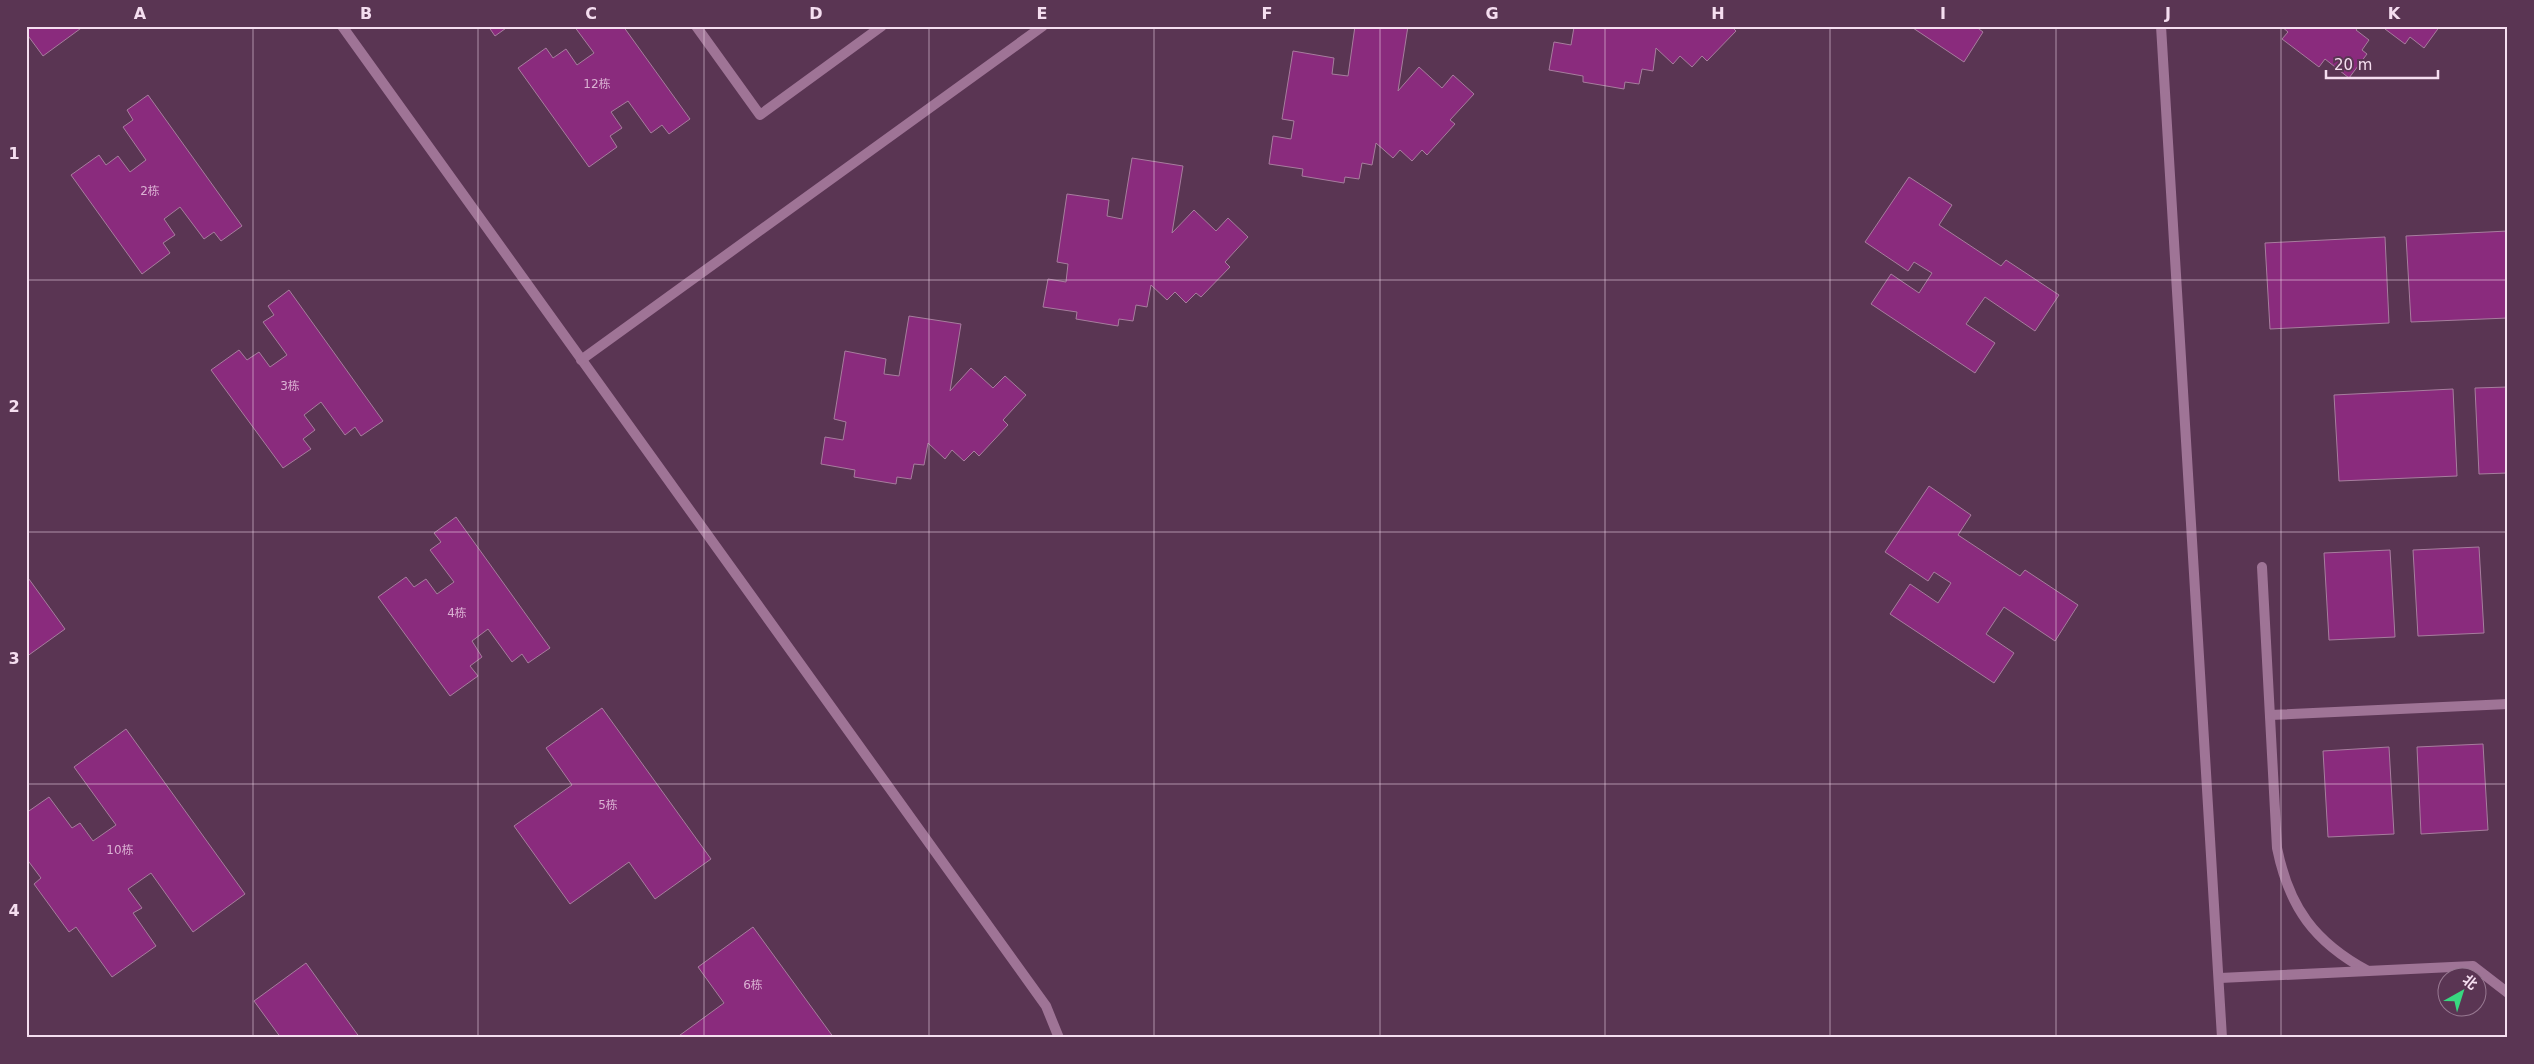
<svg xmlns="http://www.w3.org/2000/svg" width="2534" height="1064" font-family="'DejaVu Sans','Noto Sans SC',sans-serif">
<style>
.building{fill:#8a2b7d;stroke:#a77d9e}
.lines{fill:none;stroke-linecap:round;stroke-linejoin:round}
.lane{stroke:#9f7496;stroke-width:10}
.street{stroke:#9f7496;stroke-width:10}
.grid{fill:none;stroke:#f5def0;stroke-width:1;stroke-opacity:0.55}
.labels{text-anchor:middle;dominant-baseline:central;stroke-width:4;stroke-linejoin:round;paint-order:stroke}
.number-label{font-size:12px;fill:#dab1d3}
.neatline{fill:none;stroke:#f5def0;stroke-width:2}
.grid-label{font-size:16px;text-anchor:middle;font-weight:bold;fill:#f5def0}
</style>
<rect width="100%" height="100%" fill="#5a3553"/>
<g class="building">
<polygon points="26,26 84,26 43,56 26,33"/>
<polygon points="488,26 509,26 495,36"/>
<polygon points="574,26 623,26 690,119 669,134 662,125 651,133 628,101 611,112 622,128 610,136 617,147 589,167 518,68 546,48 553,58 566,49 577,65 594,53"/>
<polygon points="1355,26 1408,26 1398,91 1419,67 1442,88 1453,75 1474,94 1450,120 1455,124 1427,155 1422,150 1412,161 1400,150 1393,158 1376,143 1372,165 1362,163 1359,179 1345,177 1344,183 1302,176 1303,169 1269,164 1273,136 1291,139 1294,121 1282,119 1293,51 1334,58 1332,74 1348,76"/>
<polygon points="1568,26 1731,26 1736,31 1707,61 1702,56 1692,67 1680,56 1673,64 1656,48 1653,71 1642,69 1639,84 1625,82 1624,89 1583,82 1583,76 1549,70 1554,42 1571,45 1574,27"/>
<polygon points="1910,26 1975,26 1983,32 1964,62"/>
<polygon points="2281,26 2359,26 2356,30 2369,40 2362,50 2367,54 2349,78 2325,59 2319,67 2282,39 2288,32"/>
<polygon points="2386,26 2440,26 2424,48 2410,37 2405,44 2385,29"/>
<polygon points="148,95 242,226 221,241 214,232 204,239 180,207 164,219 175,235 163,243 170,253 142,274 71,175 99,155 106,165 118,156 130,172 146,160 123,127 133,120 127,110"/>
<polygon points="1132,158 1183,166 1172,233 1194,210 1216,231 1228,218 1248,237 1225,262 1230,267 1201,297 1196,293 1186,303 1175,292 1167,300 1151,285 1147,307 1136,305 1133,321 1119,319 1118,326 1076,319 1077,312 1043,307 1048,279 1066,282 1068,264 1057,262 1067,194 1109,200 1107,216 1122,219"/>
<polygon points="1909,177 1952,205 1939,225 2001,266 2006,260 2059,295 2035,331 1985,297 1966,324 1995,343 1975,373 1871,304 1891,274 1919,293 1932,273 1914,262 1908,271 1865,242"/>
<polygon points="2508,231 2508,318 2411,322 2406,236"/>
<polygon points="2385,237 2389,323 2270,329 2265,243"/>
<polygon points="289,290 383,421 361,436 355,427 345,435 321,402 304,415 315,430 303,439 311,449 283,468 211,370 239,350 247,360 259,352 270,367 287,355 263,322 274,315 268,306"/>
<polygon points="909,316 961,324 950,391 971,368 993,388 1005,376 1026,395 1003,420 1008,425 979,456 974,451 964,461 952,450 945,459 928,443 924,465 914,464 911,479 897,477 896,484 854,477 855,470 821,464 825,437 843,440 846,422 834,419 845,351 886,359 884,374 899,376"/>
<polygon points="2508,387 2508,473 2479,474 2475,388"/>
<polygon points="2453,389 2457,476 2339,481 2334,395"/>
<polygon points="1929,486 1971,515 1958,535 2020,576 2025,570 2078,605 2055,641 2004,607 1986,634 2014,653 1994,683 1890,614 1910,584 1938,603 1951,583 1934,572 1928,581 1885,552"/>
<polygon points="456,517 550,648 528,663 522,654 512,662 488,629 472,641 482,657 470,666 478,676 450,696 378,597 406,577 414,587 426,579 437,594 454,582 430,550 441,542 434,533"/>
<polygon points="2479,547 2484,633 2418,636 2413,550"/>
<polygon points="2390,550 2395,637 2329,640 2324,553"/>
<polygon points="26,575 65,629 26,657"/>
<polygon points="602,708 711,859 655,899 629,862 570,904 514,826 572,785 546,748"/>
<polygon points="126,729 245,894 193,932 151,873 128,889 142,908 133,913 156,946 112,977 76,927 69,932 34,884 41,878 26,858 26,813 49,797 72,828 80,823 93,841 116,825 74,767"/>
<polygon points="2483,744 2488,830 2421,834 2417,747"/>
<polygon points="2389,747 2394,834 2328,837 2323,751"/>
<polygon points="753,927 834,1038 676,1038 724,1003 698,967"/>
<polygon points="306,963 360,1038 281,1038 254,1001"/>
</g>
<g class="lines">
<g class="lane">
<polyline points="696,26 760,115 882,26"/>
<path d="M2262 567 2277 848C2289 907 2314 942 2368 971"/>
<polyline points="2270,715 2508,704"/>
<polyline points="2220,978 2473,966 2508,993"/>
</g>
<g class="street">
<polyline points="342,26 1046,1006 1059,1038"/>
<polyline points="2161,26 2222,1038"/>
<polyline points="581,360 1043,26"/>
</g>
</g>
<path class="grid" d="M253 26V1038M478 26V1038M704 26V1038M929 26V1038M1154 26V1038M1380 26V1038M1605 26V1038M1830 26V1038M2056 26V1038M2281 26V1038M26 280H2508M26 532H2508M26 784H2508"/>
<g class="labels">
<g class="number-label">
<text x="597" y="84">12栋</text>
<text x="150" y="191">2栋</text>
<text x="290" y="386">3栋</text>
<text x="457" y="613">4栋</text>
<text x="608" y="805">5栋</text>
<text x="120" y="850">10栋</text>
<text x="753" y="985">6栋</text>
</g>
</g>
<rect width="2534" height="1064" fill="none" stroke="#5a3553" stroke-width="55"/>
<g transform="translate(2462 992) rotate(39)"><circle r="24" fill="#5a3553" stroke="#987992"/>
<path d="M0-4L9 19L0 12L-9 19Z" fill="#38d880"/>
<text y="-8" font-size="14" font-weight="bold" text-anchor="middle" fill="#f5def0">北</text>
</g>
<path d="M2326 70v8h112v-8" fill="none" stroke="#f5def0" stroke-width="2.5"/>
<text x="2334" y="70" font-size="15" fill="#f5def0" stroke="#5a3553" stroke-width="4" paint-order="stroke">20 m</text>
<rect x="28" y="28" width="2478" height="1008" class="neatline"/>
<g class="grid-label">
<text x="140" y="19">A</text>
<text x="366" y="19">B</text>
<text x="591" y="19">C</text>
<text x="816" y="19">D</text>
<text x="1042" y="19">E</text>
<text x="1267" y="19">F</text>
<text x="1492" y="19">G</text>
<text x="1718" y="19">H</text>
<text x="1943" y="19">I</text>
<text x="2168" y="19">J</text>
<text x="2394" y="19">K</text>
<text x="14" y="159">1</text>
<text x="14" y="412">2</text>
<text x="14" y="664">3</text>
<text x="14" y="916">4</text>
</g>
</svg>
